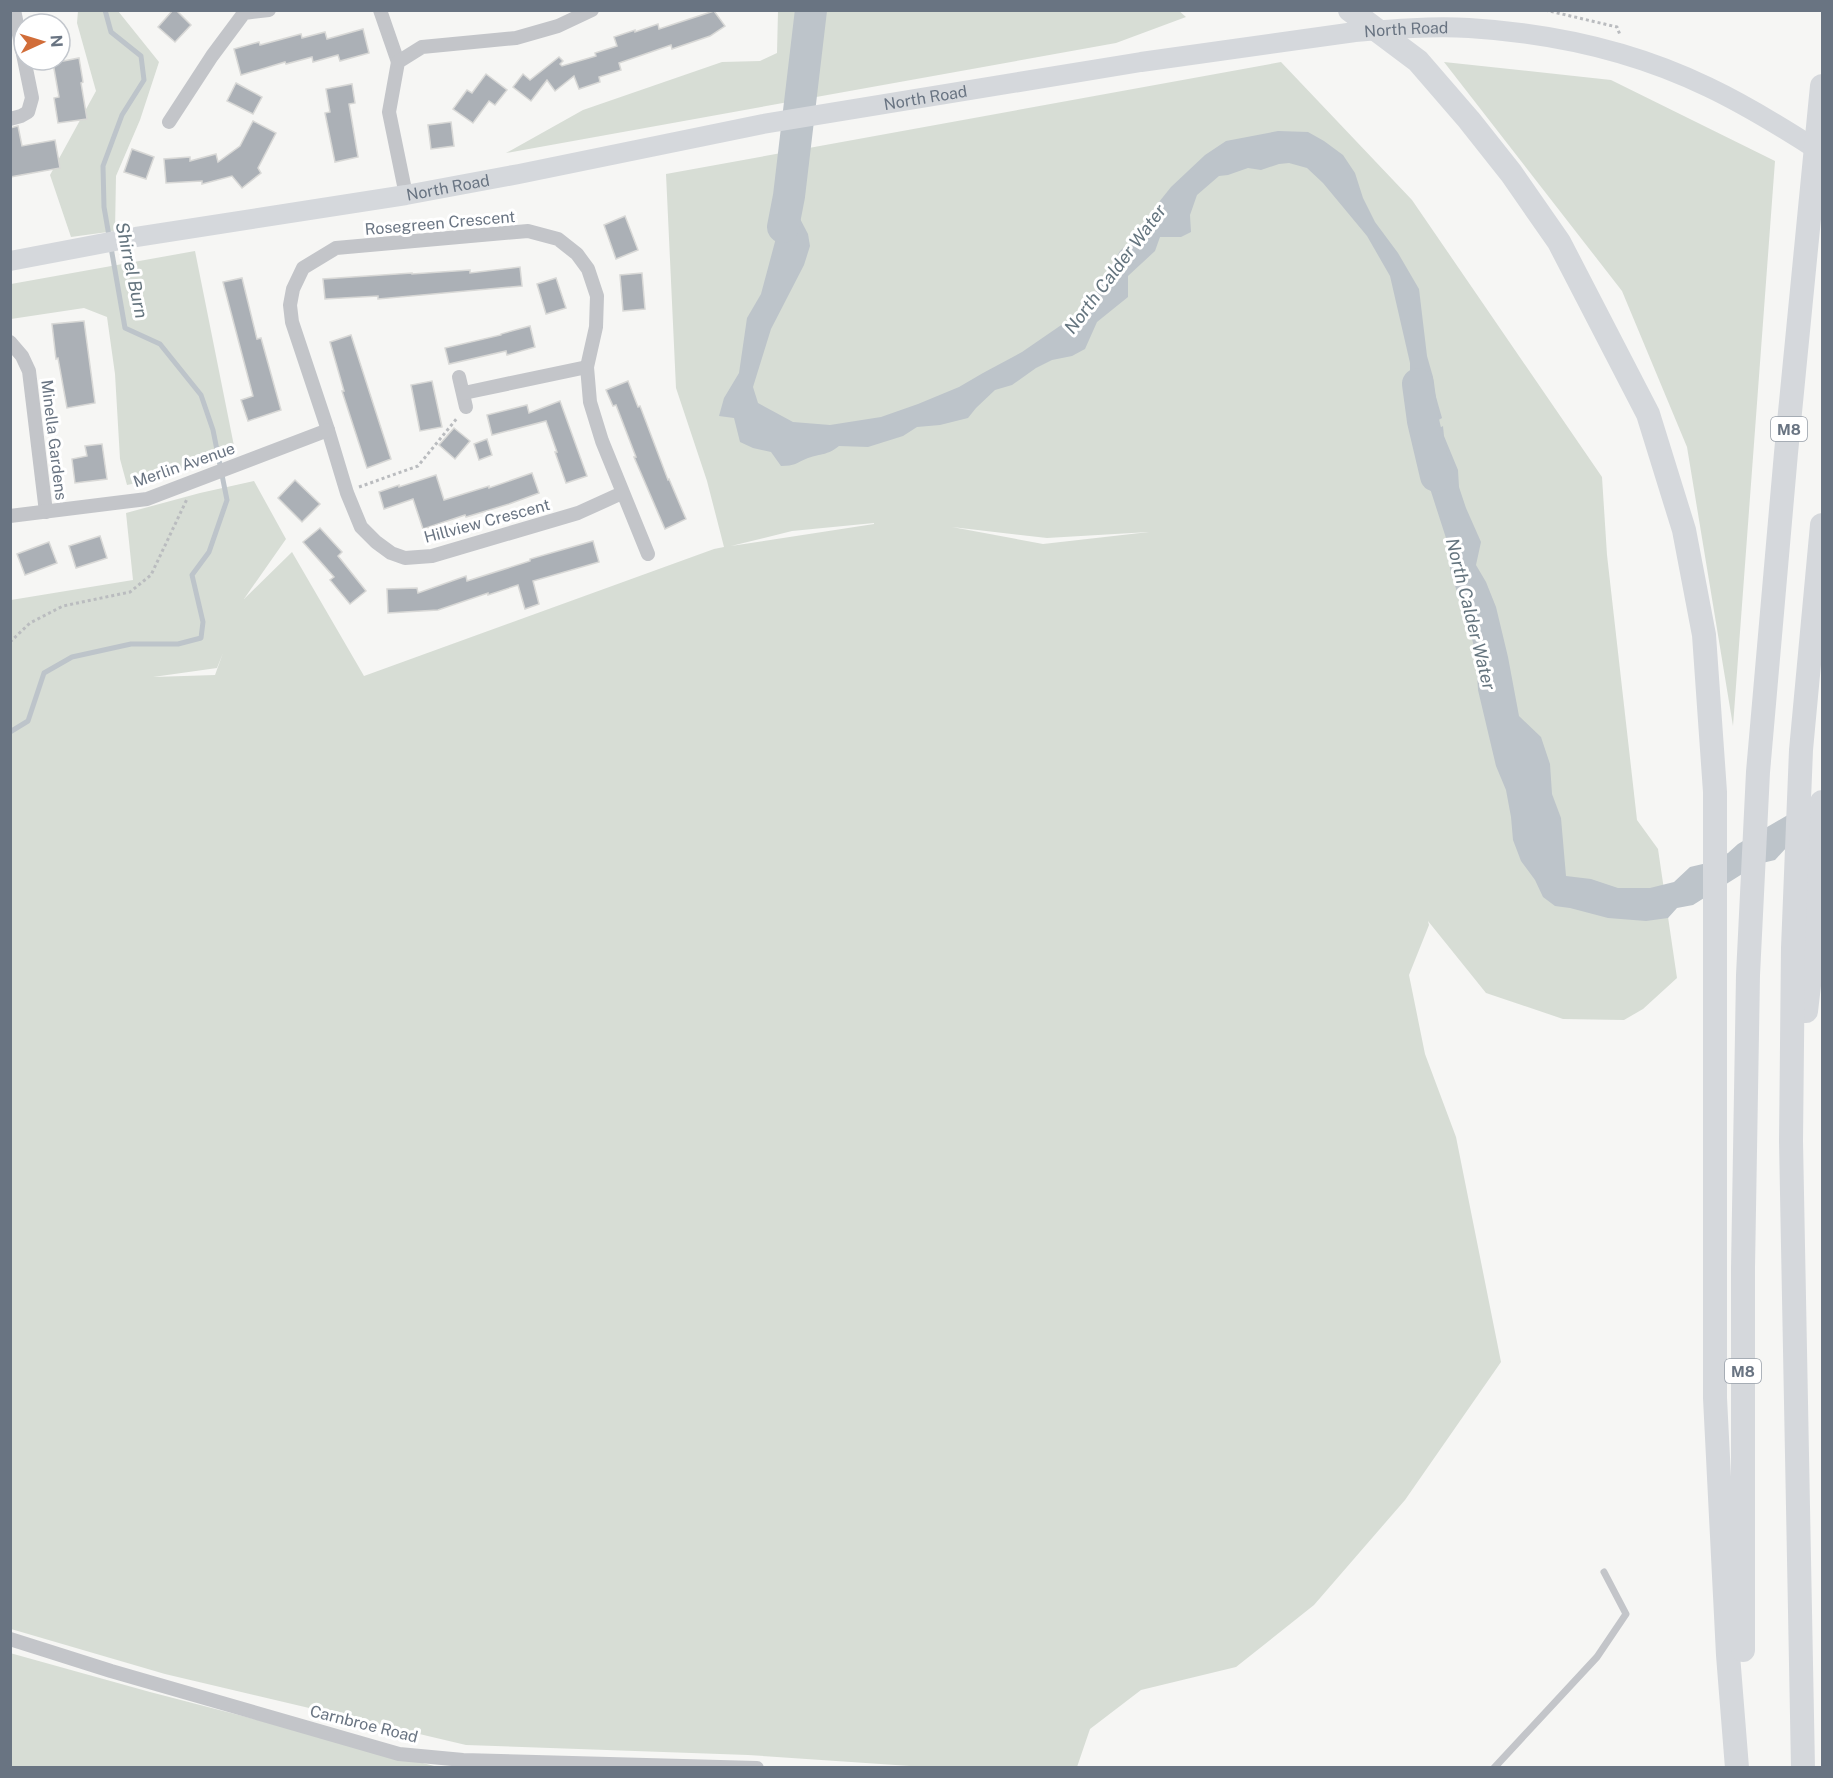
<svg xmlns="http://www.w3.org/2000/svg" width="1833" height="1778" font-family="'Public Sans',sans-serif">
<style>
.green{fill:#d7ddd5;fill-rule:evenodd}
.water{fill:#bdc4ca}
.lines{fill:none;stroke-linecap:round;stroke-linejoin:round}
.stream{stroke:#bdc4ca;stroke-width:5}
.river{stroke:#bdc4ca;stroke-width:32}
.building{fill:#abb0b6;stroke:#d8d8d6;stroke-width:1.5}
.path{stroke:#babcbf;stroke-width:3;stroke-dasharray:3 3;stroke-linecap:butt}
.service{stroke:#c3c5c9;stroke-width:7}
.minor{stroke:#c3c5c9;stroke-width:14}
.secondary{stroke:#d5d8dc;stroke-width:20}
.motorway{stroke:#d5d8dc;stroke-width:24}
.labels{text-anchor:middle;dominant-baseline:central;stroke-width:6;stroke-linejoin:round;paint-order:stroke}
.shield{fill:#fff;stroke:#969ea8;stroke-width:1.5}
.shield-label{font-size:15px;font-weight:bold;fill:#697482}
.street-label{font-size:16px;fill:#697482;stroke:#fff}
.water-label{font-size:18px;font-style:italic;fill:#64747e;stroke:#fff}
</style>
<rect width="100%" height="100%" fill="#f6f6f4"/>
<g class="green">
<polygon points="1178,10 1186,17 1116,43 506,153 583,110 722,62 760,61 777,53 778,11"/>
<polygon points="78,11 118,11 159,62 140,120 116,176 115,231 71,237 50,175 96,91 77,23"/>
<path d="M1281 62 1412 200 1602 477 1607 555 1637 820 1658 849 1677 978 1643 1009 1624 1020 1563 1019 1486 993 1428 921 1429 925 1409 975 1425 1054 1456 1137 1501 1362 1405 1500 1314 1605 1236 1667 1141 1690 1090 1729 1077 1767H925L748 1755 466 1745 165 1674 11 1629V600L133 580 126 513 200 493 254 481 286 539 244 599 292 552 364 676 714 549 724 547 707 481 676 388 666 174ZM874 523V524L731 546 792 531ZM952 527 1047 538 1149 532 1043 544ZM223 653 215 675 153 677 217 668Z"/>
<polygon points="1444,62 1611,80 1775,161 1733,726 1687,447 1622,291"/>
<polygon points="195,251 235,451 141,482 127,485 120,459 115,374 107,317 84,308 11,319 11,284"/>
<polygon points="10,1653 150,1692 438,1767 11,1767"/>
</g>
<g class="water">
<polygon points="801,11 824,11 813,35 813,45 800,41"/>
<path d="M1278 131 1308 132 1324 141 1343 155 1355 173 1363 198 1375 222 1398 253 1419 289 1427 356 1433 377 1434 390 1442 418 1414 434 1416 411 1410 388V363L1390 276 1367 236 1323 183 1307 168 1289 163 1279 164 1261 170 1248 168 1228 175 1219 176 1197 195 1190 215 1191 232 1181 237H1160L1155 251 1128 276V297L1097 322 1085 349 1072 356 1052 360 1036 368 1012 385 995 390 976 408 968 418 940 425 917 427 903 436 868 447 839 446C826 456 822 453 808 458 796 463 795 466 781 466L771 452 753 448 740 442 734 418 719 416 724 398 739 373 747 318 761 294 780 223 775 183 797 185 796 211 808 234 810 246 804 265 771 329 753 387 758 403 793 422 830 425 881 417 918 404 959 387 983 373 1022 352 1070 319 1088 304 1120 251 1134 238 1151 212 1171 187 1205 155 1226 141Z"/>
<polygon points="1443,426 1444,436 1458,470 1459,487 1466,508 1481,542 1476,565 1486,582 1496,607 1508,657 1519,716 1541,737 1550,764 1552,794 1561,818 1566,876 1591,879 1618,888 1650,888 1674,882 1690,867 1707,863 1728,853 1738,844 1798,809 1787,847 1775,860 1758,864 1693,905 1677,908 1668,918 1646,921 1608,918 1570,908 1555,906 1543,897 1535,880 1521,861 1513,840 1511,817 1506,790 1496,766 1478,690 1476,657 1470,629 1451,574 1446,538 1415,442"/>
</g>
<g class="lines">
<polyline class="stream" points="10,732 28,721 44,673 72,657 131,644 178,644 201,638 203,622 192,575 209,552 227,500 213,430 201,395 160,344 125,328 104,207 103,166 122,115 144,80 141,56 111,32 105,10"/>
<g class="river">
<polyline points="783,227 789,196 811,10"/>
<polyline points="1418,384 1423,421 1436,476"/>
</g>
</g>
<g class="building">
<polygon points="173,10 176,10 191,25 175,42 158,27"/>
<polygon points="714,11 725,26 710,36 672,49 671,45 619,63 621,70 599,77 600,82 579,89 574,76 555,91 547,80 531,101 513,87 523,74 530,80 559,57 563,61 560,64 562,66 596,56 595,53 617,46 614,37 635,30 635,32 658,24 659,29"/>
<polygon points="363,29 369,53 340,61 338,55 313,62 312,57 286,64 285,62 241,75 234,49 259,42 260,45 301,34 302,38 325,32 327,39"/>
<polygon points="79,58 83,82 81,83 87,119 58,123 54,98 59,97 53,63"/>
<polygon points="486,74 507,90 495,105 489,101 473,123 453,109 467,90 472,93"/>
<polygon points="236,83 262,97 253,114 227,101"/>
<polygon points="352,84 355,103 349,104 358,157 335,162 325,113 330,112 326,89"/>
<polygon points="253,121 276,133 258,168 261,173 242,188 232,176 202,184 202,181 166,183 164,159 190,157 190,161 216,154 218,162 240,146"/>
<polygon points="451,122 454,146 431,149 428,125"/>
<polygon points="18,126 22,146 55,140 60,168 10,177 10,128"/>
<polygon points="132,149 154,157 146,179 124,172"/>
<polygon points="625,216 638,250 616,259 604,225"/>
<polygon points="520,267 522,286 378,299 378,296 325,299 323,279 412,273 412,274 470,270 470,273"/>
<polygon points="642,273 645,309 623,311 620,275"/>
<polygon points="242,278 257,339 261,338 281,410 248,421 241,400 253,396 223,282"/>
<polygon points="556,278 566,308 546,314 537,284"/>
<polygon points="84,321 95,403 67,408 58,358 56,359 52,324"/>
<polygon points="530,326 535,347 507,355 506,351 449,364 445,348 501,335 501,334"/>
<polygon points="351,335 391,459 367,468 342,391 344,391 330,342"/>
<polygon points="432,381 442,427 420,431 411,385"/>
<polygon points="628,381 638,407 640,406 668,480 669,479 686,519 665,529 634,457 636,457 616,405 613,406 606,390"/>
<polygon points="560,401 587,476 566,483 555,452 557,452 546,421 492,435 487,415 527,405 529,413"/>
<polygon points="454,428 470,441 455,459 439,445"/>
<polygon points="487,439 492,455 479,460 474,444"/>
<polygon points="102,444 107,479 75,483 72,459 87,456 85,446"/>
<polygon points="532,473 539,493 509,504 466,517 465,515 423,529 413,499 384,509 379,492 399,485 399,487 436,475 444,500 489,486 489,488"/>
<polygon points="295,480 320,504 302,522 278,498"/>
<polygon points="320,528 342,552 338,556 366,591 350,604 330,580 334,577 303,542"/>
<polygon points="100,536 107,558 76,568 69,546"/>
<polygon points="593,541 599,562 533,581 539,604 525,609 518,585 488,595 488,593 438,610 388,613 387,589 417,588 418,593 466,576 467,581 530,561 530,559"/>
<polygon points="49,542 57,563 25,575 17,554"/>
</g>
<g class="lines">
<g class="path">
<polyline points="1545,10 1617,27 1620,35"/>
<polyline points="359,487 418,466 458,417"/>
<polyline points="10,642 30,623 63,606 130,592 151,575 187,499"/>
</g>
<polyline class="service" points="1494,1768 1597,1657 1626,1614 1604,1572"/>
<g class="minor">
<polyline points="380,10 398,62"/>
<polyline points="10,119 21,116 28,112 32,98 14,10"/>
<polyline points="169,122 212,56 244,13 269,10"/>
<polyline points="406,195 389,112 398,62 422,47 516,38 558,26 592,10"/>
<polyline points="10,342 22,356 29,371 46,512"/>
<polyline points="459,377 466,407"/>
<polyline points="464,393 587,367"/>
<polyline points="622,493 578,513 432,556 405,558 391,553 376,542 361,527 347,493 328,430 292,322 290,305 293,289 303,268 336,248 528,231 558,239 577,254 588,269 597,296 596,327 587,367 590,402 602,441 648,554"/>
<polyline points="10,516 147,499 328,430"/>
<polyline points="10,1639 111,1671 399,1754 463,1760 757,1768"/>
</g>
<path class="secondary" id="s1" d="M10 261 136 237 406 195 519 174 763 124 1141 62 1355 32C1393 29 1431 26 1469 28 1551 33 1634 51 1708 87 1748 106 1785 129 1822 153"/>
<g class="motorway">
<polyline points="1350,10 1418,61 1469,120 1511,173 1559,242 1648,414 1684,530 1704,635 1715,792 1715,1398 1728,1655 1737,1768"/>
<polyline points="1806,1011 1814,942 1822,802"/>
<polyline points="1743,1650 1743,1268 1748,975 1758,772 1786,453 1822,86"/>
<polyline points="1803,1768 1791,1141 1793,948 1801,750 1822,525"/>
</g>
</g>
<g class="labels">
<g class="shield">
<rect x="1771" y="417" width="36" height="24" rx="4.5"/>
<rect x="1725" y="1359" width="36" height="24" rx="4.5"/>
</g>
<g class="shield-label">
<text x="1789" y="429">M8</text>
<text x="1743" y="1371">M8</text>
</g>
<g class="street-label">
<text stroke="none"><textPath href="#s1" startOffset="1416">North Road</textPath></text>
<text stroke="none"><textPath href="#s1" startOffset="930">North Road</textPath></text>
<text stroke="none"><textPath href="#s1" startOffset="444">North Road</textPath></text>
<text transform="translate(440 223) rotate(-5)">Rosegreen Crescent</text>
<text transform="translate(54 440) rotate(83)">Minella Gardens</text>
<text transform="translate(184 465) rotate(-19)">Merlin Avenue</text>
<text transform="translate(487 521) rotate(-15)">Hillview Crescent</text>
<text transform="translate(364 1724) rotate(14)">Carnbroe Road</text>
</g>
<g class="water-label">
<text transform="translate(1115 269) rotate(-53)">North Calder Water</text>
<text transform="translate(132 270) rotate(78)">Shirrel Burn</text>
<text transform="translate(1471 614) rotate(76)">North Calder Water</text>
</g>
</g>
<rect width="1833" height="1778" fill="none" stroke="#697482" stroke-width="24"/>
<g transform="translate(42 42) rotate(86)"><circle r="28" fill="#ffffff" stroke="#c3c7cd" stroke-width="1.5"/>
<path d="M0-4.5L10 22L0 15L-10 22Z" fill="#d16d39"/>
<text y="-9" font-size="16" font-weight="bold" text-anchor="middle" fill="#697482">N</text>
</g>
</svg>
